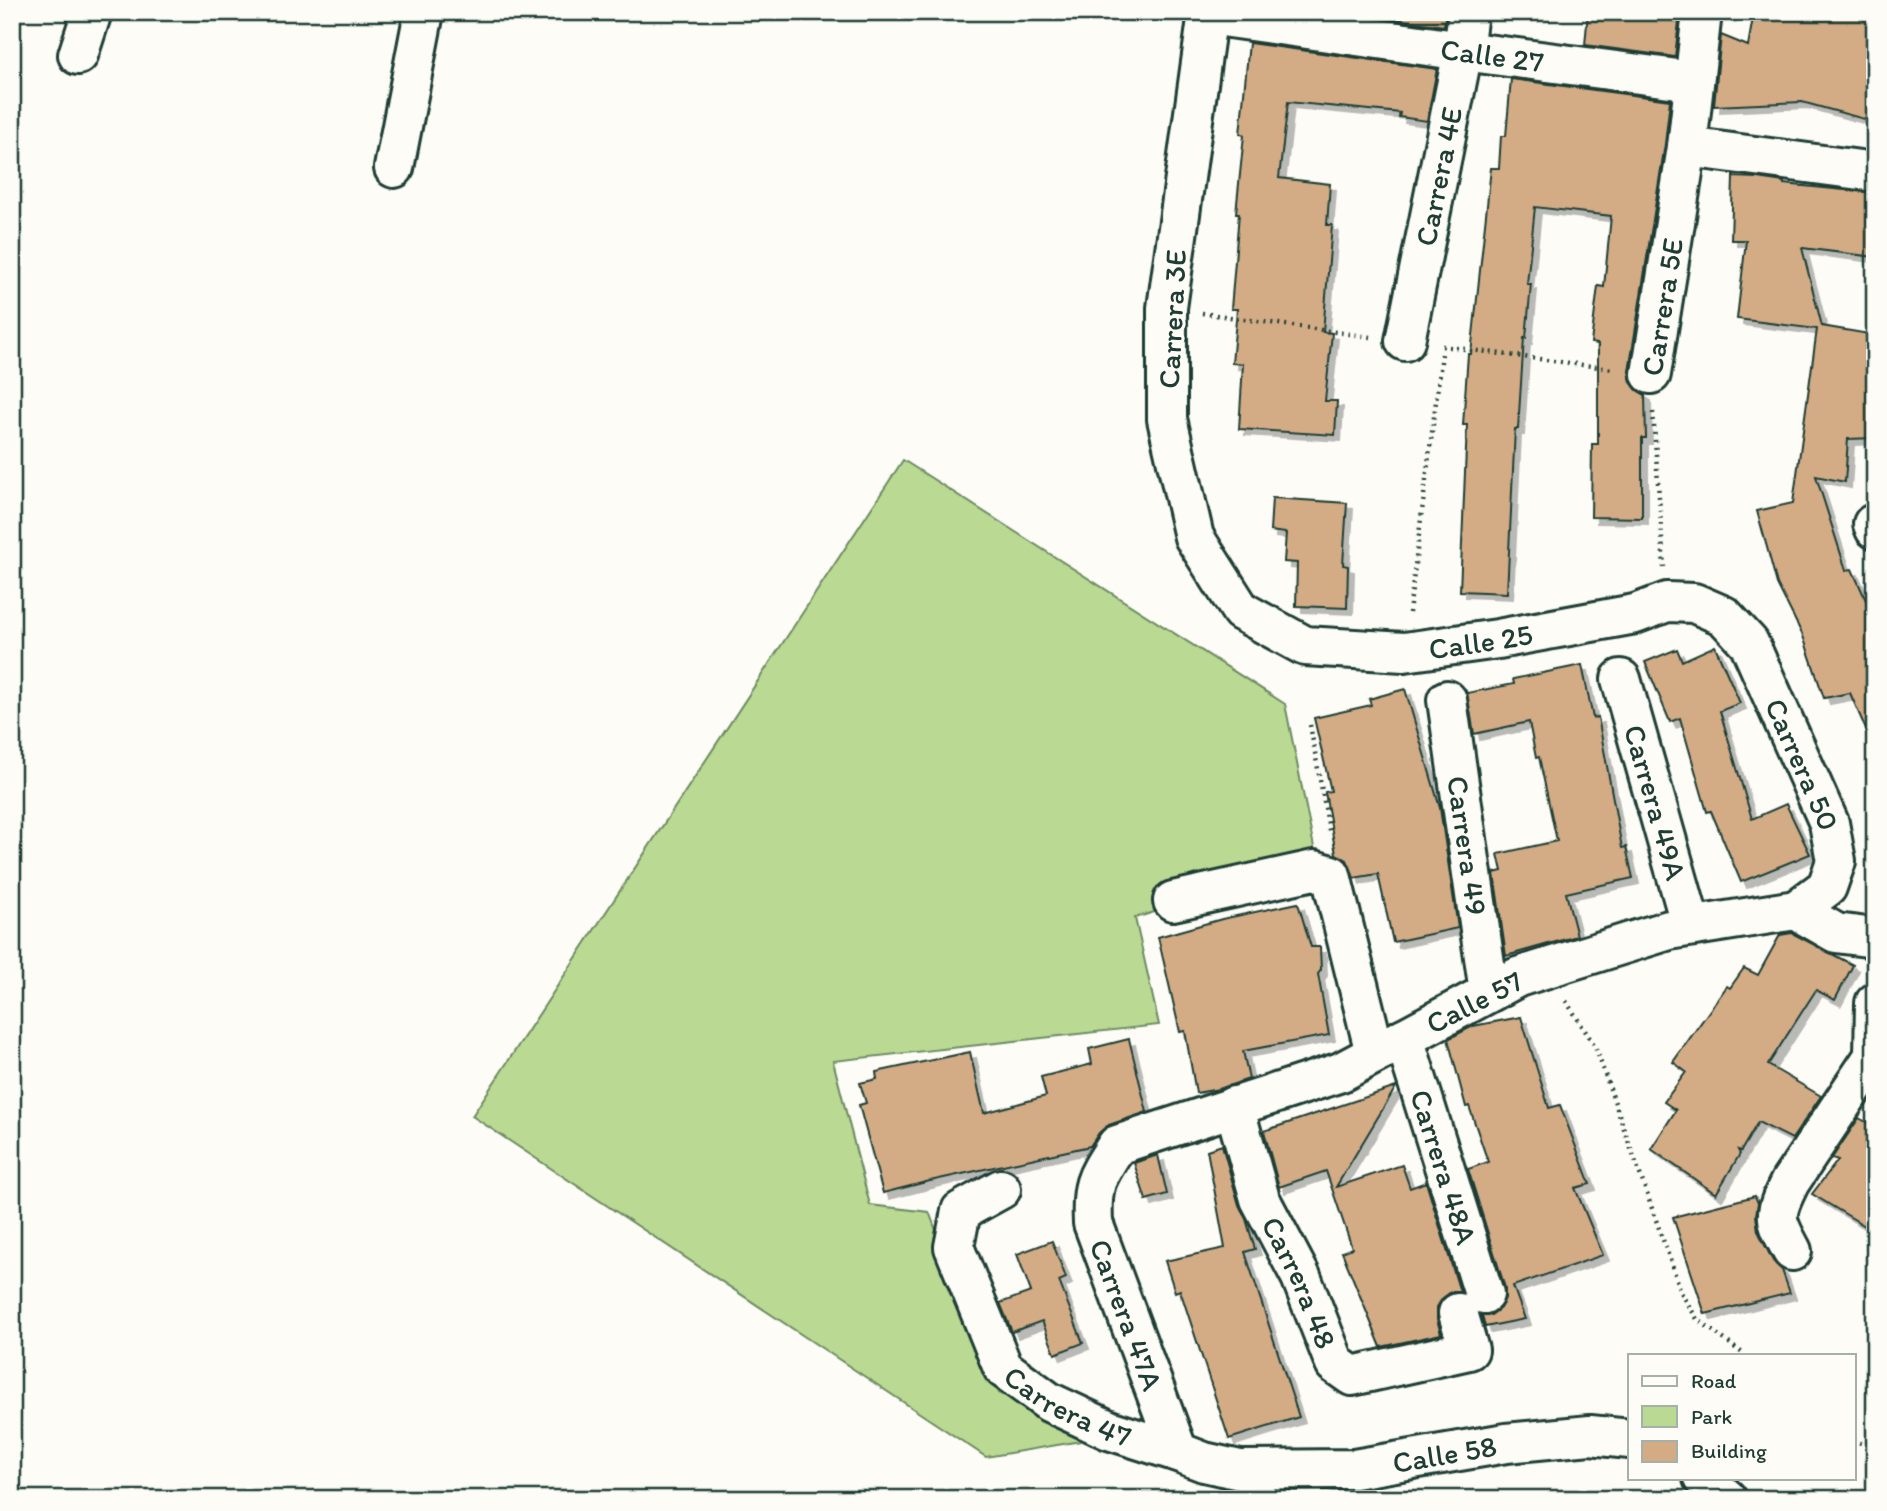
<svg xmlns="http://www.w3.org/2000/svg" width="1887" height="1511" font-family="Itim,sans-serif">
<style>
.green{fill:#bad992;stroke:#6c8b63;stroke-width:2}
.building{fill:#d3ac85;stroke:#1f3d34;stroke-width:2;filter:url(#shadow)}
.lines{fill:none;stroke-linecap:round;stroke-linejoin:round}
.minor-casing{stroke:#1f3d34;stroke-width:44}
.major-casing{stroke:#1f3d34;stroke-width:44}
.path{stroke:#1f3d34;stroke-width:4.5;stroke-dasharray:2 5;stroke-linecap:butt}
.minor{stroke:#fdfcf7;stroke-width:38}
.major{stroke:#fdfcf7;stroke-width:38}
.labels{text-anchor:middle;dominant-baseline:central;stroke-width:6;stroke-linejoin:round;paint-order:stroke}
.street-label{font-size:30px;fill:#1f3d34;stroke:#fdfcf7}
</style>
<defs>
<filter id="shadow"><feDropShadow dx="6" dy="6" stdDeviation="0" flood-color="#0004"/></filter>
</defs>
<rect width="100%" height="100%" fill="#fdfcf7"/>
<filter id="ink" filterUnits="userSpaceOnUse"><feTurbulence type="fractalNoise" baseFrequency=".0143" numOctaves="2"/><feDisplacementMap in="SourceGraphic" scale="14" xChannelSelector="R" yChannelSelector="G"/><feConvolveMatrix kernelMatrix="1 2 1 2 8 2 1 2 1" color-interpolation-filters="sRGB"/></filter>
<g filter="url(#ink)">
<polygon class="green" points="903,460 1285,704 1317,862 1135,918 1159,1025 833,1061 870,1205 929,1212 999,1393 1093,1439 986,1457 472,1116"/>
<g class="building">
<polygon points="1345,12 1446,12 1444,26"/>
<polygon points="1588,12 1680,12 1675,57 1585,45"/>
<polygon points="1754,12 1875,12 1875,122 1802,102 1714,106 1721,35 1748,46"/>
<polygon points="1249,43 1437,69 1427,121 1399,117 1400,113 1288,102 1279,178 1330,184 1327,225 1332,225 1323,332 1332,333 1325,401 1337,401 1335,435 1239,429 1243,364 1232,363 1237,309 1231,309 1239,213 1236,213 1244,135 1240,134"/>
<polygon points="1511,79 1670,100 1665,144 1629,371 1631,382 1637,390 1645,395 1646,438 1642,438 1642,518 1591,517 1592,444 1598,444 1598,344 1591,343 1598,286 1604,287 1611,216 1535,207 1527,284 1531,284 1526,338 1524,338 1518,429 1515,429 1507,593 1460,591 1467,425 1463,425 1468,354 1471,354 1491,168 1499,168 1501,136 1506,136"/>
<polygon points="1733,177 1757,178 1784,182 1784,184 1875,193 1875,257 1802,248 1822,326 1875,335 1875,438 1848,439 1845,482 1816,476 1846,570 1852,569 1875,620 1875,750 1850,693 1824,698 1803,636 1777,584 1757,511 1793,503 1817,329 1737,319 1746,240 1731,240"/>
<polygon points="1272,498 1347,503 1343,565 1348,566 1347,608 1296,606 1297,563 1284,562 1286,533 1270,531"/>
<polygon points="1715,646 1740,703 1720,711 1752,819 1786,804 1810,854 1741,882 1711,811 1707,812 1680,718 1670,722 1645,662 1677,649 1682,661"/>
<polygon points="1582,665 1593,718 1598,717 1622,848 1626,847 1633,878 1566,893 1577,936 1506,956 1494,873 1502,871 1498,854 1557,841 1539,757 1536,758 1529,722 1474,734 1467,693 1514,684 1513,679"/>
<polygon points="1405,689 1440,808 1458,928 1393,942 1378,874 1354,878 1347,860 1336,854 1325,792 1331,791 1314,718 1371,705 1369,699"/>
<polygon points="1298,903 1311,947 1320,947 1321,970 1318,974 1329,1035 1243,1051 1249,1079 1219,1089 1196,1093 1185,1031 1180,1032 1158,937 1222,919"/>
<polygon points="1792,933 1853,965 1835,1000 1816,990 1768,1065 1821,1096 1792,1139 1758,1122 1741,1151 1738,1150 1740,1154 1716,1194 1651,1149 1676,1110 1664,1102 1686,1072 1673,1062 1727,986 1730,988 1744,968 1758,975 1780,935"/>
<polygon points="1521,1017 1549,1108 1560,1105 1590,1184 1575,1188 1603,1255 1513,1286 1525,1319 1485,1327 1482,1315 1491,1315 1500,1308 1505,1298 1505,1288 1468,1169 1488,1162 1469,1106 1466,1107 1448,1039 1473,1026"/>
<polygon points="1129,1039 1147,1112 1109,1125 1099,1133 1090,1146 930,1181 883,1193 859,1105 866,1103 860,1083 877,1079 876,1072 970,1052 984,1113 1046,1096 1041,1077 1092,1064 1089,1049"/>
<polygon points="1396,1087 1336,1187 1402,1165 1410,1188 1426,1182 1460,1292 1451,1292 1443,1298 1437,1307 1437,1319 1441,1334 1381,1347 1342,1252 1352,1248 1326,1171 1279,1187 1264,1131"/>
<polygon points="1859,1118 1875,1127 1875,1232 1812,1194 1838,1160 1832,1158"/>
<polygon points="1222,1145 1239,1205 1246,1219 1255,1249 1245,1252 1299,1417 1229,1439 1180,1290 1175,1292 1165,1261 1225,1248 1207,1150"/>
<polygon points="1158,1155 1167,1194 1146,1200 1134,1163"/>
<polygon points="1755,1196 1758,1203 1756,1215 1758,1231 1773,1261 1782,1270 1790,1293 1705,1314 1673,1217"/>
<polygon points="1052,1241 1066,1278 1059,1281 1083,1343 1055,1354 1042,1321 1012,1332 1000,1303 1031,1292 1017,1254"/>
</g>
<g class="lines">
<g class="minor-casing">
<g id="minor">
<path id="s1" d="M1208 15 1463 51 1693 81"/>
<polyline points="78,55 92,12"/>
<polyline points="1687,147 1875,172"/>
<polyline points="394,168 424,12"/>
<path id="s2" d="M1405 341 1463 51 1468 12"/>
<path id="s3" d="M1651 374 1687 147 1702 12"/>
<polyline points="1875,524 1873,524 1875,529"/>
<path id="s4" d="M1621 679 1691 926"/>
<path id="s5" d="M1447 700 1489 992"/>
<polyline points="1173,901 1314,870 1331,875 1375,1053"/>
<polyline points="1796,910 1836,933 1875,938"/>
<path id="s6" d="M1404 1038 1484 1294"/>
<polyline points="1874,1056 1875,1003"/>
<path id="s7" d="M1234 1106 1260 1199 1301 1277 1335 1364 1352 1376 1469 1350 1458 1313"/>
<path id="s8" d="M1001 1189 961 1211 954 1247 1003 1368 1049 1402 1109 1430 1178 1452"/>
<path d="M1792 1251C1774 1218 1773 1216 1790 1182L1874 1056"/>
</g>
</g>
<g class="major-casing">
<g id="major">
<path id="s9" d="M1208 12 1167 308V419L1194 537 1241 611 1305 646 1404 652 1498 639 1635 614 1667 602 1694 603 1724 616 1749 643 1829 823 1836 861 1827 887 1796 910 1669 930 1518 977 1341 1072 1117 1145C1096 1178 1091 1183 1093 1223L1178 1452 1204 1462 1240 1470 1354 1469 1506 1443 1590 1435 1630 1439"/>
<polyline points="1703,1478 1727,1499"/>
</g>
</g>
<g class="path">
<polyline points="1202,313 1370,337"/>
<polyline points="1442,346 1613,369"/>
<polyline points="1653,412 1664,567"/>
<polyline points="1409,613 1442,354"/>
<polyline points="1310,725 1330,835"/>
<polyline points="1566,1001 1595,1046 1682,1294 1697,1319 1745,1355"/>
<polyline points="1854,1438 1874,1453"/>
</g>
<use href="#minor" class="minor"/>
<use href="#major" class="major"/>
</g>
</g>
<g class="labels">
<g class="street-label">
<text stroke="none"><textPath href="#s1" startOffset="287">Calle 27</textPath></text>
<text stroke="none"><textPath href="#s2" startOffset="168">Carrera 4E</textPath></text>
<text stroke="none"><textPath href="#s3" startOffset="68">Carrera 5E</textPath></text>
<text transform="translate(1172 319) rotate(-87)">Carrera 3E</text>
<text stroke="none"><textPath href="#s9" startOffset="868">Calle 25</textPath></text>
<text stroke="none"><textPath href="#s9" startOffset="1288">Carrera 50</textPath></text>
<text stroke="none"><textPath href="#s4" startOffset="128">Carrera 49A</textPath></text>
<text stroke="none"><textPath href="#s5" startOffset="147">Carrera 49</textPath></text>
<text transform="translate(1474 1002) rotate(-27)">Calle 57</text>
<text stroke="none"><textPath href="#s6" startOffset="135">Carrera 48A</textPath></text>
<text stroke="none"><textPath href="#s7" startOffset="189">Carrera 48</textPath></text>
<text stroke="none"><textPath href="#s9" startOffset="2362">Carrera 47A</textPath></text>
<text stroke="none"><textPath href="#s8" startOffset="289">Carrera 47</textPath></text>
<text stroke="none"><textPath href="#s9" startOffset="2779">Calle 58</textPath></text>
</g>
</g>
<rect width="1887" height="1511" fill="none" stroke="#fdfcf7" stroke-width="42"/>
<rect x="21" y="21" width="1845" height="1469" fill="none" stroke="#1f3d34" stroke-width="2.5" filter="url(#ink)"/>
<rect x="1628" y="1354" width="228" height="126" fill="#fdfcf7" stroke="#a4b0a9" stroke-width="2"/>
<rect x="1642" y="1376" width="35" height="10" fill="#fdfcf7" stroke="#a4b0a9" stroke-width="2"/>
<text x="1691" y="1388" font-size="21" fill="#1f3d34">Road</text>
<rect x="1642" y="1406" width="35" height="21" fill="#bad992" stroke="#a4b0a9" stroke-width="2"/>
<text x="1691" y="1424" font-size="21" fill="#1f3d34">Park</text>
<rect x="1642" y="1441" width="35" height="21" fill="#d3ac85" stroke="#a4b0a9" stroke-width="2"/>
<text x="1691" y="1458" font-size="21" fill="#1f3d34">Building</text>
</svg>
